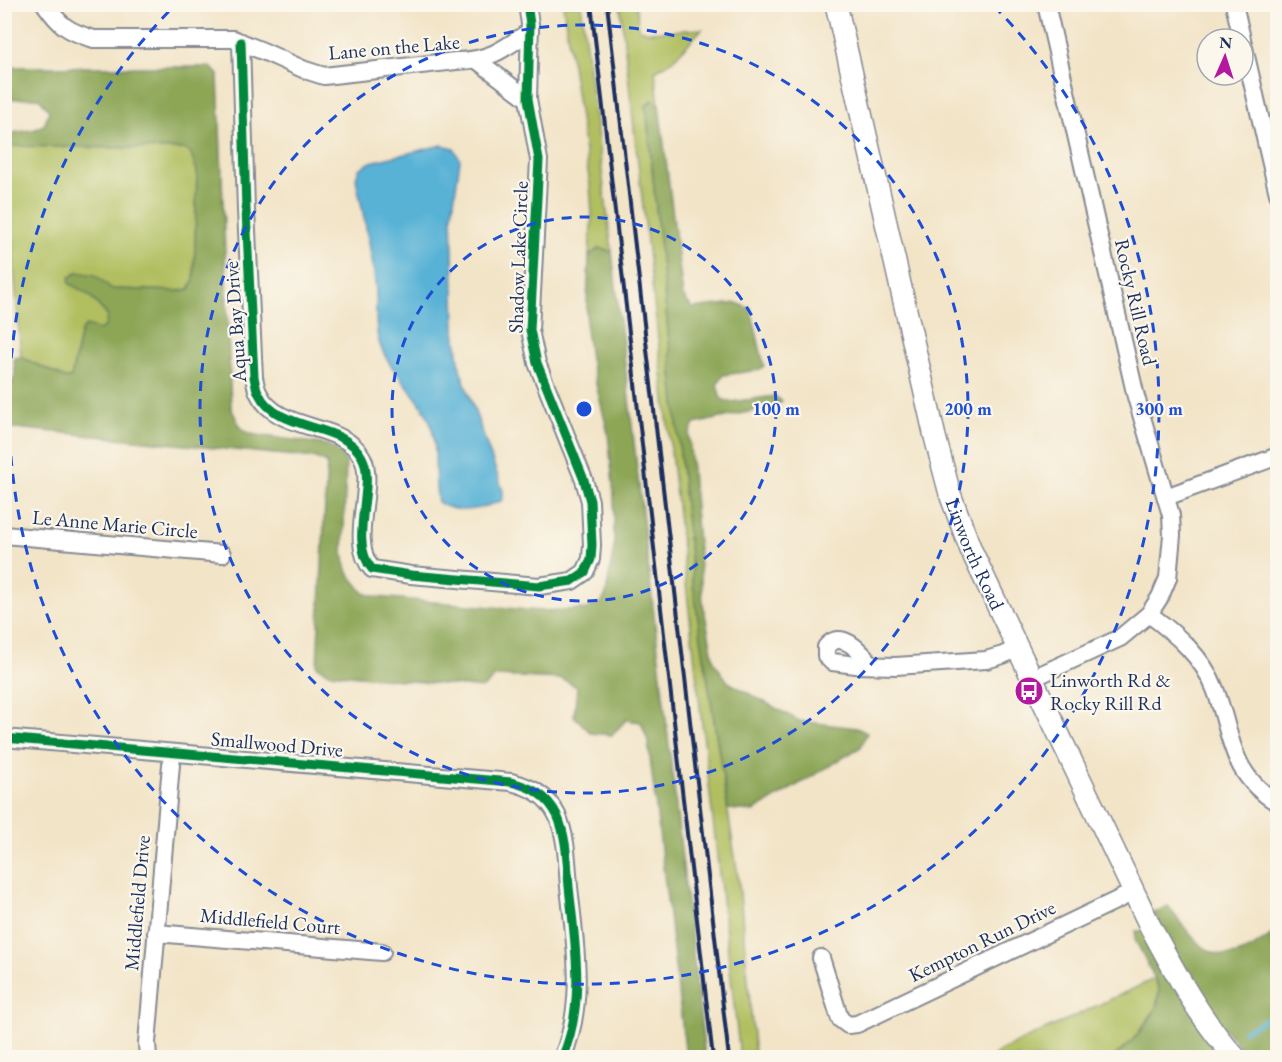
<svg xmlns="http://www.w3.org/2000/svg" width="1282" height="1062" font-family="'EB Garamond',serif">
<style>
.green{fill:#b1bf61;stroke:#667760;stroke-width:1.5}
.forest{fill:#8ca657;stroke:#546a5a;stroke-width:1.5}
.water{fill:#58b2d6;stroke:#3a709a;stroke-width:1.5}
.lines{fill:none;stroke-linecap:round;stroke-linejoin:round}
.stream{stroke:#58b2d6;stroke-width:4}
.minor-casing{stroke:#868a92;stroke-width:20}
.major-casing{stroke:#868a92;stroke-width:24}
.minor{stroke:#fff;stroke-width:16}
.major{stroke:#fff;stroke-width:21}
.rail{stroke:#1b2f5e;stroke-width:4}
.cycleway-casing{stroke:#fbf7ec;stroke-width:13}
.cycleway{stroke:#00873e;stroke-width:9}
.ring{fill:none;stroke:#1d4ed8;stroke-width:3;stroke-dasharray:10 8}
.labels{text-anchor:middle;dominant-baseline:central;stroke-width:4.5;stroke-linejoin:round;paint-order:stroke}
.street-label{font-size:20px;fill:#1b2f5e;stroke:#fbf7ec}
.poi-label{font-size:20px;fill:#1b2f5e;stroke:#fbf7ec;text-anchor:start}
.centre{fill:#1d4ed8;stroke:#fbf7ec;stroke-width:3}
.ring-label{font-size:18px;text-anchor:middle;font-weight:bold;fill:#1d4ed8;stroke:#fbf7ec;stroke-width:4.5;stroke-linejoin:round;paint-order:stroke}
</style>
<rect width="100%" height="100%" fill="#fbf7ec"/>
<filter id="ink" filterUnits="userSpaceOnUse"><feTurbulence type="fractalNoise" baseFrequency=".0167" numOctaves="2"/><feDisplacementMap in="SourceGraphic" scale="12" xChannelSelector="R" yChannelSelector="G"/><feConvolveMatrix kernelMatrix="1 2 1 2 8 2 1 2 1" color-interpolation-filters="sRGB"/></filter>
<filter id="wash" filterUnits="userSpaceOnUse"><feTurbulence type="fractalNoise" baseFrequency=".008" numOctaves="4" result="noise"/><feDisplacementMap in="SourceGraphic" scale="24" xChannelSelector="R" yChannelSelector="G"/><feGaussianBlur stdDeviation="1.35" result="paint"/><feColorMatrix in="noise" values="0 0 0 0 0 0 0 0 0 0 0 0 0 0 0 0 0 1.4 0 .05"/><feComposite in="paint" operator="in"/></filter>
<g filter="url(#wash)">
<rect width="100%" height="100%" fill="#f2e4c7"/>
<g class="green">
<polygon points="563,5 581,5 612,252 599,248 589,256 592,213 590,185"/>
<polygon points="620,5 636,5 639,29 650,32 702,29 672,61 655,71 659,105 652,100 646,106 693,586 739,883 755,1057 740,1057"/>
<polygon points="4,142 12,146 183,149 190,152 197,171 194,279 189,289 179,291 112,289 94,275 70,283 89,295 107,315 106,325 100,330 86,326 81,331 71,378 65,378 21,357"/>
<polygon points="1154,979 1159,990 1156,1008 1131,1043 1113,1057 992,1058 1002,1050"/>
</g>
<g class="forest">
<polygon points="5,67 211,67 218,75 231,408 241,428 250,434 328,445 342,455 346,463 343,555 348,573 364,593 377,597 540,611 586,609 602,602 606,594 614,548 614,496 608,433 590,359 586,329 589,256 599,248 612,252 705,1057 686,1057 648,741 641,722 626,720 612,735 591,733 574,716 577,687 562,679 496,676 483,688 329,673 317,666 327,463 316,458 5,427 5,403 15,375 14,358 21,357 65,378 71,378 81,331 86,326 100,330 106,325 107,315 89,295 69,283 70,277 78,272 95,275 112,289 179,291 190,289 194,279 197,171 190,152 183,149 12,146 5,142 8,134 36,129 45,124 49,110 39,98 11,99 5,76"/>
<polygon points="652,100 659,105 683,296 692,308 737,303 751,309 764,366 759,370 723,375 717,385 721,399 731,402 775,396 782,402 775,406 694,424 689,435 703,604 714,662 728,682 799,721 857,728 867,733 861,747 754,811 728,809 693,586 646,106"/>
<path d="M1168 906C1188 931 1208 968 1245 951 1256 946 1267 938 1277 931V1057H1248L1220 1023 1186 975 1154 913Z"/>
<path d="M1136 931 1145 932 1225 1057 1113 1058C1129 1045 1162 1013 1159 990 1158 983 1140 949 1135 940Z"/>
</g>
<path class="water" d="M442 145 454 148 460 160 452 215 455 330 460 369 503 491V500C482 509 458 516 438 502 432 474 440 441 427 415 414 389 388 370 379 342 374 325 377 309 376 292 373 254 363 215 356 178L359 169 371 162Z"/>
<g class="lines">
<g class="stream">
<polyline points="1244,1031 1278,1013"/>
<polyline points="1186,1058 1191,1055"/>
</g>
</g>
</g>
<g filter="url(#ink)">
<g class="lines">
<g class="minor-casing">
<g id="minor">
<path d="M45 4C60 26 69 32 94 39H233L265 52 305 70 324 76 456 61C489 61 504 49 530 31"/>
<polyline points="1234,4 1242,39"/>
<path d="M241 42 246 210 254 377C255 382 256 389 259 394 278 433 343 421 362 457 377 484 347 541 372 569L411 575 539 586 572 581 585 572 591 559 592 545 590 501 584 480 537 363 530 330 539 160 528 99 530 24 527 4"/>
<polyline points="1243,43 1278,194"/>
<polyline points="478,61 528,99"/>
<polyline points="1166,497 1278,456"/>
<polyline points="4,535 222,554"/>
<path d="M1149 614C1176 634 1203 657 1215 689 1233 735 1228 773 1278 803"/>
<path d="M872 665C861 652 841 628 826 647V656L832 662 856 665 896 666 986 660 1003 655 1018 648"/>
<polyline points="1033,678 1120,638 1149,614 1160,597 1168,578 1172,535 1171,515 1136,397 1046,4"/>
<path d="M4 738 511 782C531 787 547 795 557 815 567 837 567 863 569 887 575 944 586 1003 562 1058"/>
<polyline points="156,933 382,952"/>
<polyline points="821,958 840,1019 848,1025 857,1024 1134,892"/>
<polyline points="148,1058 147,1043 172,753"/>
</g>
</g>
<g class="major-casing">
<g id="major">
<path id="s1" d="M836 4 935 437 950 494 971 550 1150 926C1175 972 1200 1020 1236 1058"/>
</g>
</g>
<use href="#minor" class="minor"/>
<use href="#major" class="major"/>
<g class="rail">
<polyline points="591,4 713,1058"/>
<polyline points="607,4 729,1058"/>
</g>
<g class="cycleway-casing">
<g id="cycleway">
<path d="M241 42 246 210 254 377C255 382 256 389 259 394 278 433 343 421 362 457 377 484 347 541 372 569L411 575 539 586 572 581 585 572 591 559 592 545 590 501 584 480 537 363 530 330 539 160 528 99 530 24 527 4"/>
<path d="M4 738 511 782C531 787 547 795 557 815 567 837 567 863 569 887 575 944 586 1003 562 1058"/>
</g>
</g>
<use href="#cycleway" class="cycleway"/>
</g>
</g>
<g class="ring">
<circle cx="584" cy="409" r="192"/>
<circle cx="584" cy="409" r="384"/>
<path d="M994 6A575 575 0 1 1 174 6"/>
</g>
<defs>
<g id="bus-disc" transform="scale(1.5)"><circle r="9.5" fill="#b5179e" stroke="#fbf7ec"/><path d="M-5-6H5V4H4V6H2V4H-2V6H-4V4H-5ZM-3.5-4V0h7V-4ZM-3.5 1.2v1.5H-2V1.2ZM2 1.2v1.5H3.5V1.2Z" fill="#fff"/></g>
</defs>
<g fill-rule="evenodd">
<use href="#bus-disc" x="1029" y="691"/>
</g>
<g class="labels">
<g class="street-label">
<text transform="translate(394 47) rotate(-5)">Lane on the Lake</text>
<text transform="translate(518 257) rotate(-88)">Shadow Lake Circle</text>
<text transform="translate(1136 302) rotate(77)">Rocky Rill Road</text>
<text transform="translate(235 322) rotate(-94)">Aqua Bay Drive</text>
<text transform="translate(115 524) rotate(5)">Le Anne Marie Circle</text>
<text stroke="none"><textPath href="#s1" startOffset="568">Linworth Road</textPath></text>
<text transform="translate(277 744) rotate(5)">Smallwood Drive</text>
<text transform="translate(137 903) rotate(-85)">Middlefield Drive</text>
<text transform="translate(270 921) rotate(5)">Middlefield Court</text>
<text transform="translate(982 941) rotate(-26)">Kempton Run Drive</text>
</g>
<g class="poi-label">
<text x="1050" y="680">Linworth Rd &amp;<tspan x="1050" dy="23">Rocky Rill Rd</tspan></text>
</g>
</g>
<circle cx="584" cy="409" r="9" class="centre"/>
<g class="ring-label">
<text x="776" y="415">100 m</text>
<text x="968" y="415">200 m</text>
<text x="1159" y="415">300 m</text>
</g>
<rect width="1282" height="1062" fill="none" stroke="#fbf7ec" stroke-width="24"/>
<g transform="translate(1225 57) rotate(3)"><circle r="28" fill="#fbf7ec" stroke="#a1a7b3" stroke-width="1.5"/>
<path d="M0-4.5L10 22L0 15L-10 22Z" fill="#b5179e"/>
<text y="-9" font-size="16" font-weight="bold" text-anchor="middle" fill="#1b2f5e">N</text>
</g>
</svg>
